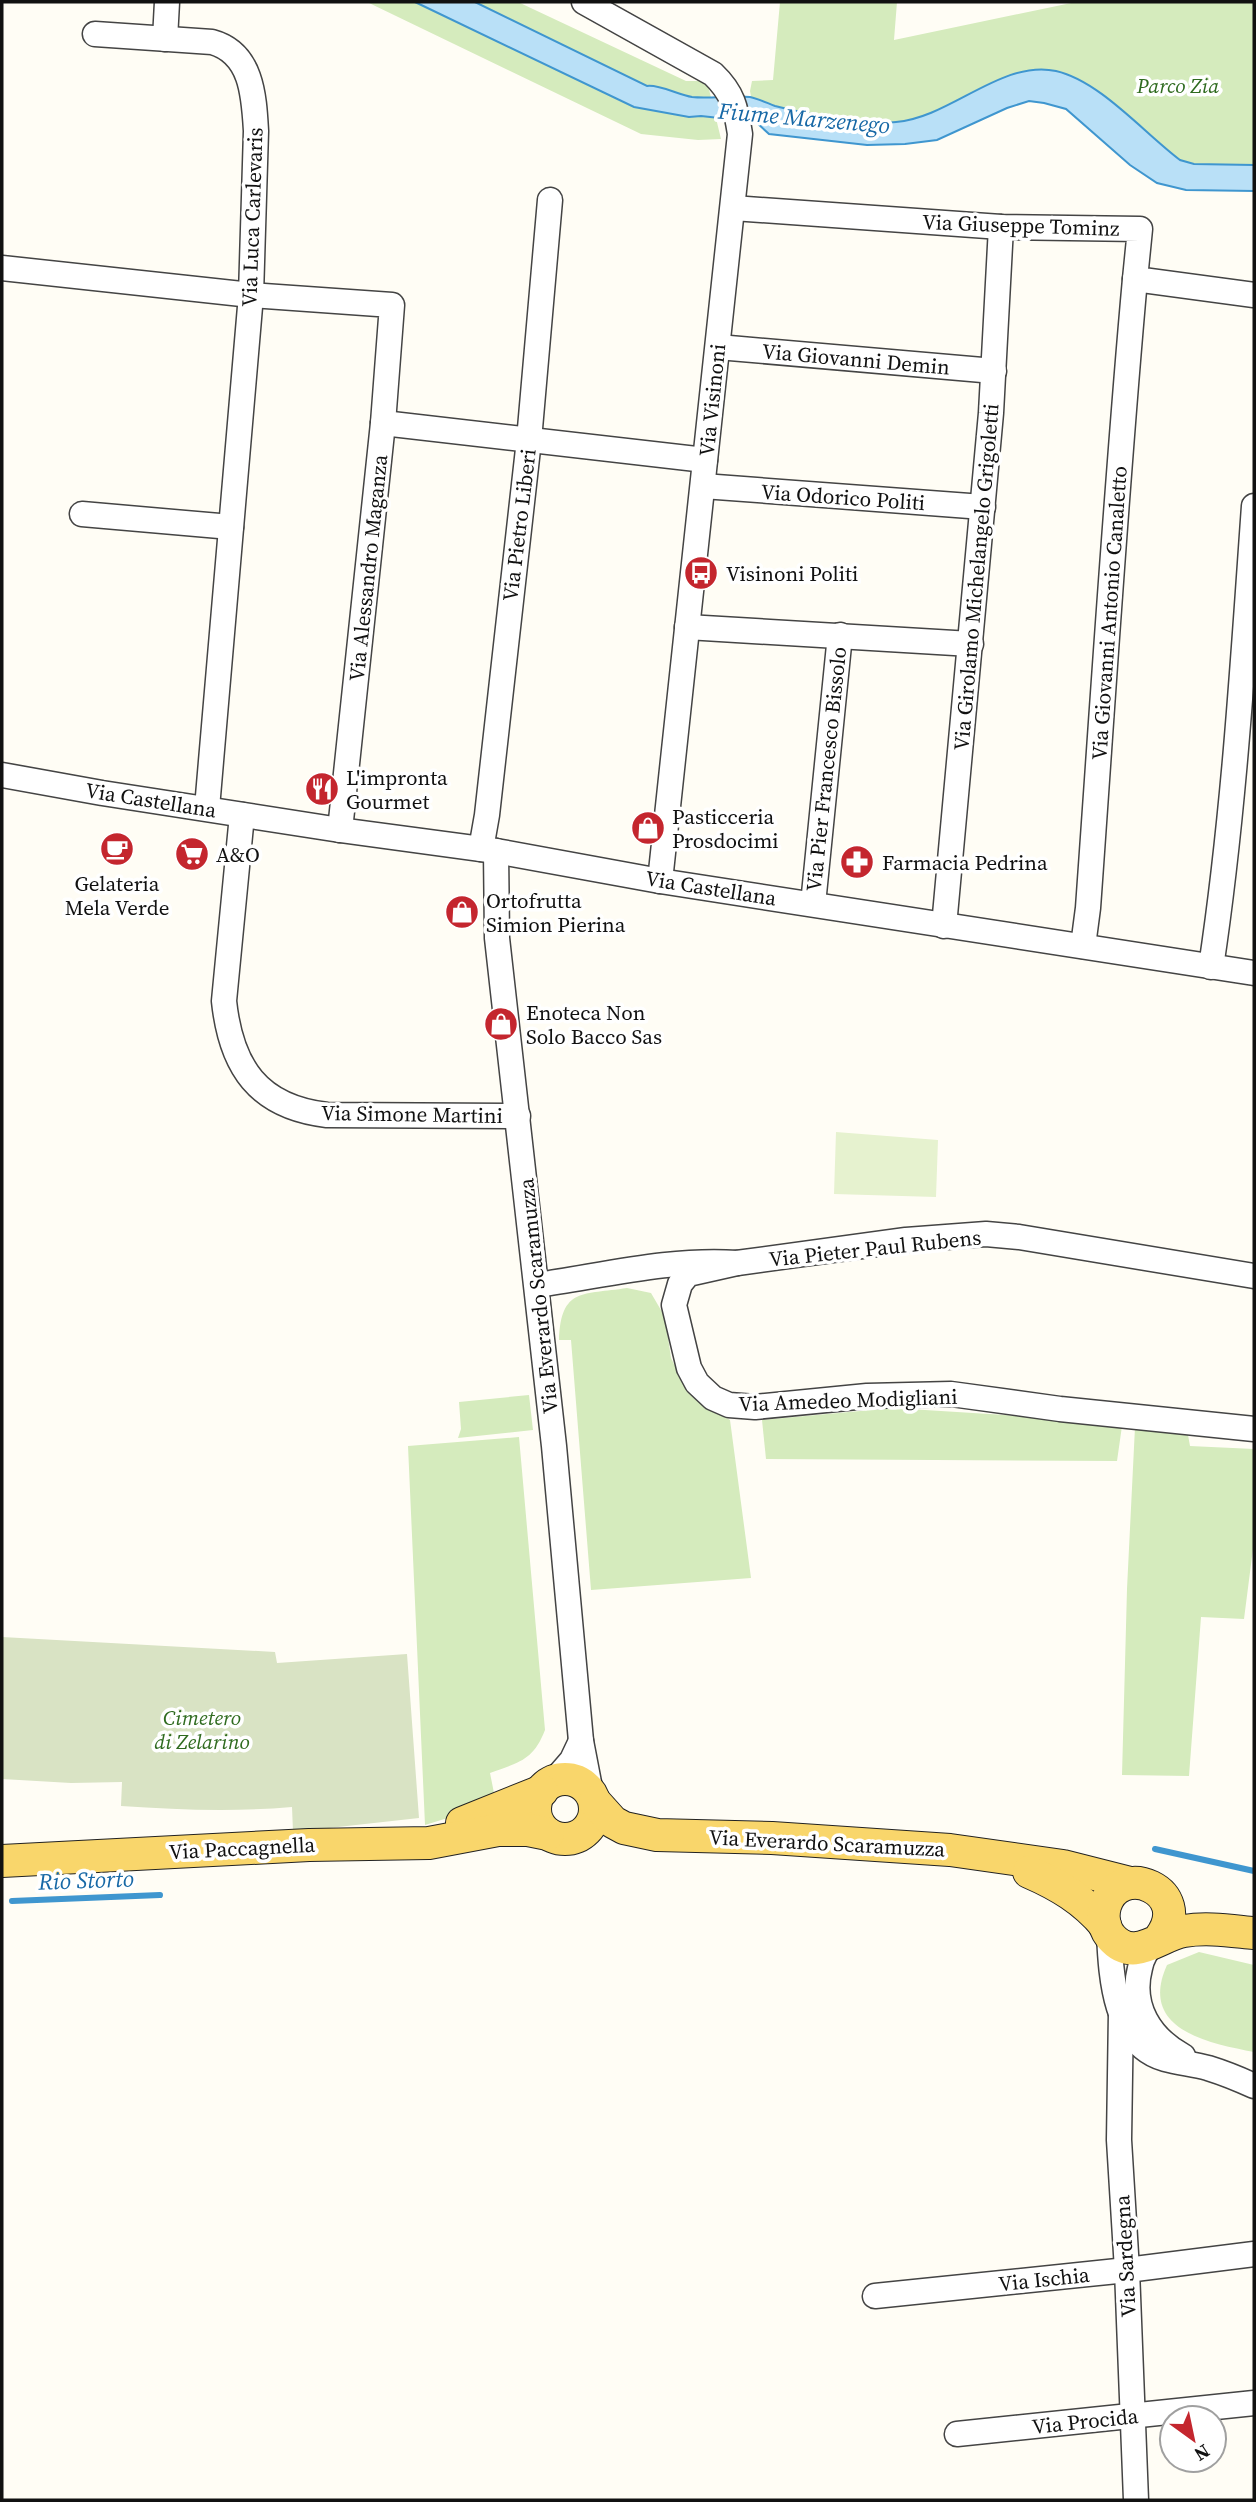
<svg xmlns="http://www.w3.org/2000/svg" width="1256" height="2502" font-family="'Source Serif 4',serif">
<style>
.green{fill:#d5ebbd}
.cemetery{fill:#d9e3c4}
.pitch{fill:#e6f2cf}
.water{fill:#b9e0f7;stroke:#3f96cf;stroke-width:2}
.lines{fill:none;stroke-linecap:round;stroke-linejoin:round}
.stream{stroke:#3f96cf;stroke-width:6}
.minor-casing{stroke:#444;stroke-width:27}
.major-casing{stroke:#222;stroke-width:34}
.minor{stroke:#fff;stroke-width:24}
.major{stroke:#f9d66b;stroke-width:32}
.labels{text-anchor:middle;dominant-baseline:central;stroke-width:7;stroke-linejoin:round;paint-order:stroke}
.park-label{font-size:21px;font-style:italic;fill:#2f6b1f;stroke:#fff}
.street-label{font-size:21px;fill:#111;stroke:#fff}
.poi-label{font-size:21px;fill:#111;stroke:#fff;text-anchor:start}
.water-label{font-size:23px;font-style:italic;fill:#1768a6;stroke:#fff}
</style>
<rect width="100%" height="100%" fill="#fffdf5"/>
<g class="green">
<polygon points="367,2 518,2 686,81 707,81 721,139 698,140 641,134"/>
<polygon points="780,2 897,2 894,40 1076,2 1254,2 1254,171 1183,168 1061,91 919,126 755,117 750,91 752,81 773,80"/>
<path d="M627 1288 651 1293 665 1317 671 1358 686 1388 703 1404 730 1420 751 1578 591 1590 571 1340H559C561 1287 583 1295 627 1288Z"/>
<polygon points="529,1395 533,1430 458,1438 461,1429 459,1402"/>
<polygon points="893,1408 1005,1415 1122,1426 1117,1461 766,1459 762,1420"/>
<polygon points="1135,1427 1188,1435 1190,1446 1254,1449 1254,1541 1244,1619 1201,1617 1189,1776 1122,1775 1127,1589"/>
<path d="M519 1437 545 1730C533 1761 519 1762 490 1773L496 1803 425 1825 408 1446Z"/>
<path d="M1199 1952 1254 1965V2052C1207 2043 1138 2029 1167 1965Z"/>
</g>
<path class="cemetery" d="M2 1637 275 1652 277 1663 407 1654 419 1818 293 1832 292 1807C235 1812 179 1810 121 1806L122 1782 71 1783 2 1779Z"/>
<polygon class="pitch" points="836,1132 938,1140 936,1197 834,1194"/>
<path class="water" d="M415 2H475L647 86C658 84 679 95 692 97 711 99 731 95 750 97 759 99 767 103 775 106 806 114 865 125 896 122 950 118 1002 59 1056 71 1100 81 1144 133 1180 160L1194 164 1254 165V191L1186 190 1157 183 1130 165 1066 109 1044 103 1029 101 1007 108 937 140 905 144 867 145 769 134 756 122 701 116 689 117 634 107Z"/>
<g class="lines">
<g class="stream">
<polyline points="1155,1849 1254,1871"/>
<polyline points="12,1901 160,1895"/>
</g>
<g class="minor-casing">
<g id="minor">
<path d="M584 2 713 74C733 93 736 108 740 134L660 881"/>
<path d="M95 34 212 42C252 53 254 96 256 131L251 295 207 808"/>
<polyline points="165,39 167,2"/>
<polyline points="733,208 1001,227 1140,229 1135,279 1254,295"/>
<polyline points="2,268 251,295 392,305 383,423 340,830"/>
<polyline points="718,347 994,371"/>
<polyline points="383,423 705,460"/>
<polyline points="703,486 983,507"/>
<polyline points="82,514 231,527"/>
<polyline points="687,627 971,644"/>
<polyline points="2,775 102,793 340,830 496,851 660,881 1254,973"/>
<path d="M242 815 224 1001C231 1067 258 1107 327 1115L518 1116"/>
<polyline points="481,849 487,815 529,440 550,200"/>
<polyline points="496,851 497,938 554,1446 581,1741 591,1793"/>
<polyline points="813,904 840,635"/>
<polyline points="944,926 991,413 1001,227"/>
<path d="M1083 946 1088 908C1103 699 1116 489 1135 279"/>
<path d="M1211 967C1234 814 1243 660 1254 506"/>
<polyline points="737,1263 688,1274 680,1284 674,1305 689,1368 697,1383 713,1398 729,1405 755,1407 867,1396 951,1394 1060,1409 1254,1429"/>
<path d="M537 1285C601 1276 672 1258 737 1263L906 1240 986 1234 1019 1237 1254 1276"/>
<polyline points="553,1782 572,1760 581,1741"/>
<path d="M1109 1934C1111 1978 1115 2045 1165 2059 1179 2063 1194 2064 1208 2068 1224 2073 1239 2079 1254 2086"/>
<path d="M1154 1944C1146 1950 1142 1958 1140 1968 1130 2006 1150 2038 1183 2056"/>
<polyline points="1121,2012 1119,2140 1127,2270 1136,2500"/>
<polyline points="875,2296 1127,2270 1254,2254"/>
<polyline points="957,2434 1254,2403"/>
</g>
</g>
<g class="major-casing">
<g id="major">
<circle cx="565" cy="1809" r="30"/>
<polyline points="595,1802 613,1822 624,1828 657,1835 772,1838 950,1850 1063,1866 1130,1883"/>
<polyline points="462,1823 542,1791"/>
<polyline points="2,1861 309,1845 429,1843 498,1830 528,1830 548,1834"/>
<path d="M1029 1872C1059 1885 1084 1900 1105 1925"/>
<path d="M1160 1938C1195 1891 1119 1859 1105 1906 1102 1917 1104 1928 1111 1937 1134 1964 1159 1935 1184 1931 1207 1927 1232 1931 1254 1933"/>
</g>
</g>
<use href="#minor" class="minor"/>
<use href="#major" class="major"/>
</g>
<defs>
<g id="bus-disc" transform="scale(1.75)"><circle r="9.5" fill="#c4262e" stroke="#fff"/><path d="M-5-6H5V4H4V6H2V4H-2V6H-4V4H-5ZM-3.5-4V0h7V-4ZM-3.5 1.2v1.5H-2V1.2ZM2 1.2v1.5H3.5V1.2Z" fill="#fff"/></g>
<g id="restaurant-disc" transform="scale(1.75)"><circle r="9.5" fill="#c4262e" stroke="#fff"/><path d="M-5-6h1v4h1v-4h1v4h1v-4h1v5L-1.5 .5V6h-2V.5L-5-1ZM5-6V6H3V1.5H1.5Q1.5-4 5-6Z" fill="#fff"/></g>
<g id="shop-disc" transform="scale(1.75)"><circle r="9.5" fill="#c4262e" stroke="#fff"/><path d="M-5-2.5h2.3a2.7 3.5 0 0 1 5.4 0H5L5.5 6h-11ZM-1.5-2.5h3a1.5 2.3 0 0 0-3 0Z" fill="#fff"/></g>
<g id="cafe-disc" transform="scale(1.75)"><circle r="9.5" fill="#c4262e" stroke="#fff"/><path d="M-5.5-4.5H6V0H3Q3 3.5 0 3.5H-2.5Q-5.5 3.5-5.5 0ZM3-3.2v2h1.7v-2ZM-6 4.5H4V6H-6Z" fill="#fff"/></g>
<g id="supermarket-disc" transform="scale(1.75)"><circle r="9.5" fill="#c4262e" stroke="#fff"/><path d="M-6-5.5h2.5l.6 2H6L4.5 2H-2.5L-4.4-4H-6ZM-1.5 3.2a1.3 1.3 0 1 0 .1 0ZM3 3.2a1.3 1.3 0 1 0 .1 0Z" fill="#fff"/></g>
<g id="pharmacy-disc" transform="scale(1.75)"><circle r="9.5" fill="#c4262e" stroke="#fff"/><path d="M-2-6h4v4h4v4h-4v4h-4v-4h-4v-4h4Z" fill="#fff"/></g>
</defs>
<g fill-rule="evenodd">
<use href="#bus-disc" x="701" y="573"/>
<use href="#restaurant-disc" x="322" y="789"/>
<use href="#shop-disc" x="648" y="828"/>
<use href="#cafe-disc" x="117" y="849"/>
<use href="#supermarket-disc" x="192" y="854"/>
<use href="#pharmacy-disc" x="857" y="862"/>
<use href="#shop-disc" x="462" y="912"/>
<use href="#shop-disc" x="501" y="1024"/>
</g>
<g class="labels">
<g class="park-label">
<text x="1178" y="85">Parco Zia</text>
<text x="202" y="1717">Cimetero<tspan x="202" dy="24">di Zelarino</tspan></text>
</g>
<g class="street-label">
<text transform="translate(252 217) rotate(-88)">Via Luca Carlevaris</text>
<text transform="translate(1021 225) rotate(2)">Via Giuseppe Tominz</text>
<text transform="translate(856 359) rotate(5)">Via Giovanni Demin</text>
<text transform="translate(712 400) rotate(-84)">Via Visinoni</text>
<text transform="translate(843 497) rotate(4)">Via Odorico Politi</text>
<text transform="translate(519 525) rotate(-83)">Via Pietro Liberi</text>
<text transform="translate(368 568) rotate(-84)">Via Alessandro Maganza</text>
<text transform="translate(976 577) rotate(-85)">Via Girolamo Michelangelo Grigoletti</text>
<text transform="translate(1109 613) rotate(-86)">Via Giovanni Antonio Canaletto</text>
<text transform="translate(826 769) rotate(-84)">Via Pier Francesco Bissolo</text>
<text transform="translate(151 800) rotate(9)">Via Castellana</text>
<text transform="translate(711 888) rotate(9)">Via Castellana</text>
<text transform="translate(412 1114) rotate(1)">Via Simone Martini</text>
<text transform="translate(875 1248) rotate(-6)">Via Pieter Paul Rubens</text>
<text transform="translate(538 1296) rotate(-96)">Via Everardo Scaramuzza</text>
<text transform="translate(848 1400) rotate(-2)">Via Amedeo Modigliani</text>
<text transform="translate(827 1843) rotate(3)">Via Everardo Scaramuzza</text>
<text transform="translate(242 1848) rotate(-3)">Via Paccagnella</text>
<text transform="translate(1125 2256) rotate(-93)">Via Sardegna</text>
<text transform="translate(1044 2279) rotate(-6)">Via Ischia</text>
<text transform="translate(1085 2421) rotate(-6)">Via Procida</text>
</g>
<g class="poi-label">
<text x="726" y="573">Visinoni Politi</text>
<text x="346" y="777">L'impronta<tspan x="346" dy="24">Gourmet</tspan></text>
<text x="672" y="816">Pasticceria<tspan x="672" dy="24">Prosdocimi</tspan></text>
<text x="216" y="854">A&amp;O</text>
<text x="882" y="862">Farmacia Pedrina</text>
<text x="117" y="883" text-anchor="middle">Gelateria<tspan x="117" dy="24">Mela Verde</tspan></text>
<text x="486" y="900">Ortofrutta<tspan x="486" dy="24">Simion Pierina</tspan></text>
<text x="526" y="1012">Enoteca Non<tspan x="526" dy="24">Solo Bacco Sas</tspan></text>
</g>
<g class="water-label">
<text transform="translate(804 118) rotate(5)">Fiume Marzenego</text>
<text transform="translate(86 1880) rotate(-2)">Rio Storto</text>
</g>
</g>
<rect width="1256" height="2502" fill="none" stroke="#111111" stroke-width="7"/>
<g transform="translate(1193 2439) rotate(147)"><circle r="33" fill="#ffffff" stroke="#a0a0a0" stroke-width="2"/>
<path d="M0-5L12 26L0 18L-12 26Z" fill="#c4262e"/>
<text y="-10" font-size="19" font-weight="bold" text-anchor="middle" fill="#111111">N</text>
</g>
</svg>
